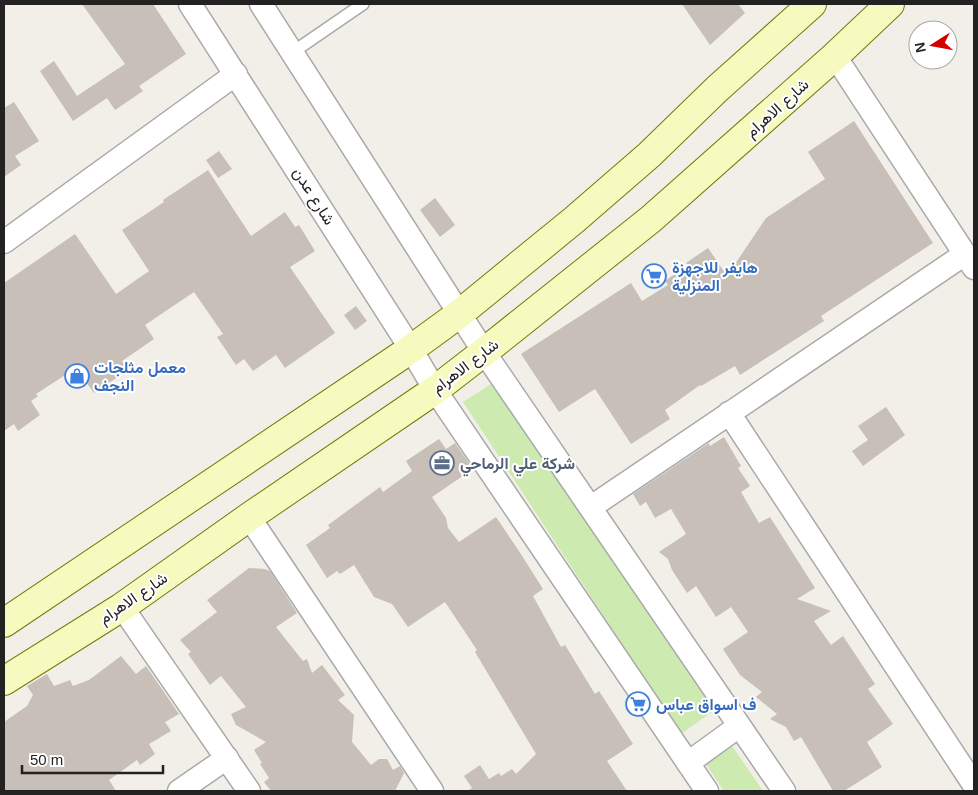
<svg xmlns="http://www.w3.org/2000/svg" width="978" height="795" font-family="Helvetica,Vazirmatn,sans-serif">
  <rect width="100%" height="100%" fill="#f2efe9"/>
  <g fill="#cdebb0">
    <path d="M 491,384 L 715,710 L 681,734 L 463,402 Z"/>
    <path d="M 730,743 L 763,791 L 724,791 L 704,761 Z"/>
  </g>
  <g fill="#c7bfb8">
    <path d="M 82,4 L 153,4 L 186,54 L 139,86 L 143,91 L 115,110 L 107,98 L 73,121 L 40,71 L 54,61 L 77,96 L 125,64 Z"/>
    <path d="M 682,4 L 738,4 L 745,13 L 710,45 Z"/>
    <path d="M 14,102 L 39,141 L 15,156 L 21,165 L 4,177 L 4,108 Z"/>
    <path d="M 854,121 L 933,243 L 821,316 L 824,321 L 740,375 L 735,366 L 701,386 L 700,385 L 665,410 L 670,419 L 631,444 L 595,389 L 559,412 L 521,354 L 631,283 L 642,301 L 668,285 L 665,281 L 688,265 L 686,263 L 708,248 L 727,276 L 766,218 L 825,179 L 808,152 Z"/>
    <path d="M 219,151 L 232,169 L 218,178 L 206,160 Z"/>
    <path d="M 208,170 L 251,236 L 285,212 L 295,227 L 299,225 L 315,251 L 290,267 L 335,333 L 285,368 L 276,355 L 253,371 L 244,359 L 236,365 L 217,337 L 223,334 L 194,292 L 145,325 L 154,339 L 122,361 L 128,370 L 94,393 L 76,368 L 36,394 L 38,396 L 31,401 L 40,415 L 18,431 L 14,424 L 4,431 L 4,283 L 75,234 L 116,294 L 149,271 L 122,230 L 164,202 L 163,200 Z"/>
    <path d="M 435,198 L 455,225 L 440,237 L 420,210 Z"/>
    <path d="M 356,306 L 367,321 L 355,330 L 344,315 Z"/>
    <path d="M 886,407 L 905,435 L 863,466 L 852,451 L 868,440 L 858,426 Z"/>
    <path d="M 724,437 L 741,466 L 738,468 L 750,486 L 741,492 L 759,523 L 770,517 L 815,588 L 797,599 L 831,611 L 814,621 L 831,645 L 843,636 L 875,684 L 868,689 L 893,724 L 867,742 L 882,767 L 844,791 L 833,791 L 801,737 L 794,741 L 786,727 L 770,719 L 777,714 L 756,697 L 762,692 L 740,675 L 723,649 L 748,632 L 731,607 L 716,617 L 696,586 L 687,593 L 672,570 L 668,559 L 659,552 L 686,534 L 671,509 L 655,518 L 646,502 L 640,506 L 633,494 L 709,443 L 710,446 Z"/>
    <path d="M 439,439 L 446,449 L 455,443 L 473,469 L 432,497 L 446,518 L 448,528 L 459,542 L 496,517 L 519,551 L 543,589 L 533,596 L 561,647 L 565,645 L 595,694 L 599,691 L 633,744 L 607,761 L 627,791 L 467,791 L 472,788 L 464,776 L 480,765 L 489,779 L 499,773 L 501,776 L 512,769 L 516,774 L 536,754 L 475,652 L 477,650 L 445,602 L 408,627 L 392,604 L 374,597 L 354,565 L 340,574 L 337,571 L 327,578 L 306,545 L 330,528 L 328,525 L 380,487 L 383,492 L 412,471 L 406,461 Z"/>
    <path d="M 249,568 L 265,569 L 270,571 L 297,613 L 276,627 L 303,661 L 307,659 L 312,673 L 322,665 L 345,695 L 338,700 L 354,715 L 352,742 L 371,765 L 379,759 L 387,759 L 393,770 L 400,766 L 404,773 L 395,791 L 271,791 L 264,782 L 269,778 L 260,764 L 262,763 L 254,750 L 266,742 L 236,725 L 231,714 L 246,707 L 221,676 L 210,685 L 188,654 L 191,652 L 180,640 L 217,612 L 207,600 Z"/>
    <path d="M 121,656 L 136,674 L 146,666 L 179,714 L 165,722 L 171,731 L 149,744 L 155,754 L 140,765 L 137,760 L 109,780 L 116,791 L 4,791 L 4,722 L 27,706 L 33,695 L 27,686 L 47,674 L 54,686 L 70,680 L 73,686 L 89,680 Z"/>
  </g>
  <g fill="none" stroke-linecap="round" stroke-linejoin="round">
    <g stroke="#a9a9a9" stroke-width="14">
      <path id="service" d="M 293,52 L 363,4"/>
    </g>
    <g stroke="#a9a9a9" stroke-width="25">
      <g id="minor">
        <path d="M 190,4 L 411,349 L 435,390 L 707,791"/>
        <path d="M 261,4 L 484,352 L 784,791"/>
        <path d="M 835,56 L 974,268"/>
        <path d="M 4,242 L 236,74"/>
        <path d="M 729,413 L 974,785"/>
        <path d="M 591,507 L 965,254"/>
        <path d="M 249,517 L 432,791"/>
        <path d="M 122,607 L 249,791"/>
        <path d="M 688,763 L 739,726"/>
        <path d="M 179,791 L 227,758"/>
      </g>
    </g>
    <g stroke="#707d05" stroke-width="30">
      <g id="secondary">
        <path d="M 4,623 L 411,349 L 459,314 L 574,220 L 649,155 L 717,89 L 812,4"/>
        <path d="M 4,681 L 122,607 L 249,517 L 435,390 L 484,352 L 651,219 L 835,56 L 890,4"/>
      </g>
    </g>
    <use href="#service" stroke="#fff" stroke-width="11"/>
    <use href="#minor" stroke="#fff" stroke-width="22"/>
    <use href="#secondary" stroke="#f7fabf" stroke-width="28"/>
  </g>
  <defs>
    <g id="supermarket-ring" transform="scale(1.25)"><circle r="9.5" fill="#fff" stroke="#3f7fe0" stroke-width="1.5"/><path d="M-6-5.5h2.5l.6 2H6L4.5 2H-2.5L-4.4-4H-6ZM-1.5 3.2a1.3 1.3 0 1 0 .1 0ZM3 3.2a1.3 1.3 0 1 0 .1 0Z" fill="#3f7fe0"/></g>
    <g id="shop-ring" transform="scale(1.25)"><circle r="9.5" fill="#fff" stroke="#3f7fe0" stroke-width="1.5"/><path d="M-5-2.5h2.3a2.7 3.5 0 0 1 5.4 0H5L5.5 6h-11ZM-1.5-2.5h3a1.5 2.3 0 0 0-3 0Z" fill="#3f7fe0"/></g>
    <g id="office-ring" transform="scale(1.25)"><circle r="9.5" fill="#fff" stroke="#5c6f8a" stroke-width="1.5"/><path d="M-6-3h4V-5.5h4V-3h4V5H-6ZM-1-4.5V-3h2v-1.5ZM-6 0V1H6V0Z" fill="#5c6f8a"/></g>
  </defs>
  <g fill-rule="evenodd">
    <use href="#supermarket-ring" x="654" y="276"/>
    <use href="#shop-ring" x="77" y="376"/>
    <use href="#office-ring" x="442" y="463"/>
    <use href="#supermarket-ring" x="638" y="704"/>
  </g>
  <g text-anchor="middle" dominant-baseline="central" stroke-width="4" stroke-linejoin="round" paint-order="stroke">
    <g font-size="16" fill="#222" stroke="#fff">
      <text transform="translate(777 108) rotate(-42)">شارع الاهرام</text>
      <text transform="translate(314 196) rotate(58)">شارع عدن</text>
      <text transform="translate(465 366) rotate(-37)">شارع الاهرام</text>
      <text transform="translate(133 598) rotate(-34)">شارع الاهرام</text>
    </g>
    <g font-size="16" font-weight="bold" fill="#366cbe" stroke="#fff" text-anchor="start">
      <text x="672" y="267">هايفر للاجهزة<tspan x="672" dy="18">المنزلية</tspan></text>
      <text x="94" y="367">معمل مثلجات<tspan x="94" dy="18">النجف</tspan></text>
      <text x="656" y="704">ف اسواق عباس</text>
    </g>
    <g font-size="16" font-weight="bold" fill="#4e5e75" stroke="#fff" text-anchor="start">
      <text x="460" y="463">شركة علي الرماحي</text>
    </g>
  </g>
  <rect width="978" height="795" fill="none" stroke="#222222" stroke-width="10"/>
  <g transform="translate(933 45) rotate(259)"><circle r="24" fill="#ffffff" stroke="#a7a7a7"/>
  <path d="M0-4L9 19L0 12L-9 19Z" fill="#d40000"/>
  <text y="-8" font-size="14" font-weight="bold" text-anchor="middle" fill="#222222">N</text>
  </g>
  <path d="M22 765v8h141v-8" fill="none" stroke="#222222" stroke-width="2.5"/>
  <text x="30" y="765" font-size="15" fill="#222222" stroke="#ffffff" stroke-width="4" paint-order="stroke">50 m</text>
</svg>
